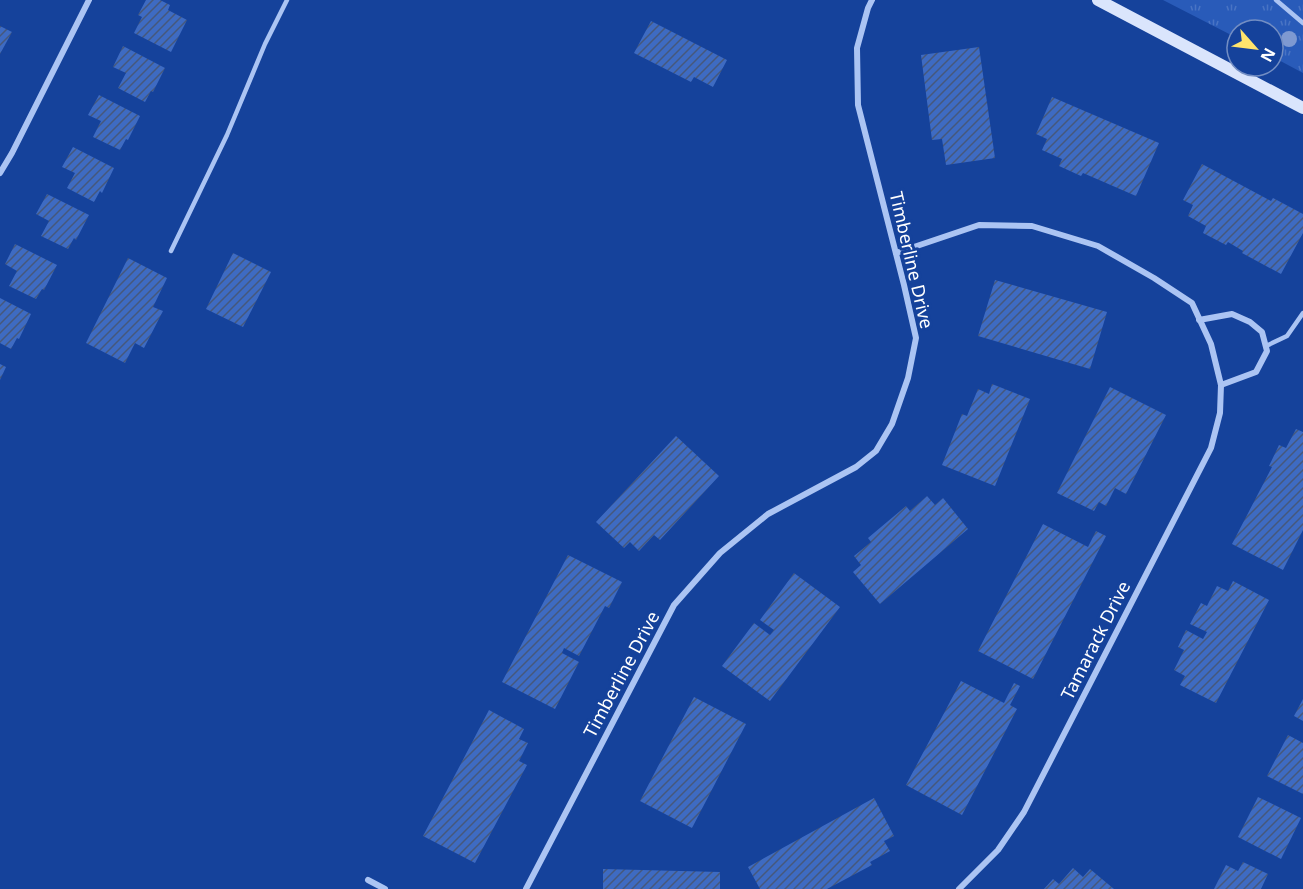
<svg xmlns="http://www.w3.org/2000/svg" width="1303" height="889" font-family="'Noto Sans',sans-serif">
  <defs>
    <pattern id="grass-tufts" width="24" height="20" patternUnits="userSpaceOnUse" patternTransform="scale(1.5)"><rect width="24" height="20" fill="#295bb9"/><path d="M3 7l-1-3M5 7V3M7 7l1-3M15 17l-1-3M17 17v-4M19 17l1-3" fill="none" stroke="#4974c4"/></pattern>
    <pattern id="building-hatch" width="6" height="6" patternUnits="userSpaceOnUse" patternTransform="scale(1.5)"><rect width="6" height="6" fill="#3e6bc2"/><path d="M-1 1l2-2M0 6l6-6M5 7l2-2" fill="none" stroke="#46587b"/></pattern>
  </defs>
  <rect width="100%" height="100%" fill="#15429b"/>
  <path fill="url(#grass-tufts)" d="M 1163,0 L 1303,0 L 1303,73 L 1273,57 L 1273,30 L 1237,30 L 1237,38 Z"/>
  <g fill="url(#building-hatch)">
    <path d="M 146,0 L 160,0 L 170,5 L 168,10 L 187,20 L 171,52 L 134,33 L 142,17 L 138,15 Z"/>
    <path d="M 651,21 L 727,60 L 713,87 L 694,77 L 691,82 L 634,53 Z"/>
    <path d="M 0,26 L 12,32 L 0,54 Z"/>
    <path d="M 123,46 L 165,68 L 153,92 L 151,91 L 145,102 L 118,88 L 126,73 L 113,67 Z"/>
    <path d="M 979,47 L 995,158 L 946,165 L 942,139 L 932,140 L 921,55 Z"/>
    <path d="M 99,95 L 140,116 L 128,140 L 126,139 L 120,150 L 93,137 L 101,121 L 88,115 Z"/>
    <path d="M 1052,97 L 1159,143 L 1136,196 L 1083,173 L 1081,176 L 1059,166 L 1062,159 L 1042,150 L 1047,139 L 1036,134 Z"/>
    <path d="M 73,147 L 114,168 L 102,193 L 100,191 L 94,202 L 67,188 L 75,173 L 62,167 Z"/>
    <path d="M 1202,164 L 1271,201 L 1273,198 L 1303,214 L 1303,233 L 1281,274 L 1242,253 L 1243,251 L 1228,242 L 1226,245 L 1203,233 L 1206,226 L 1188,216 L 1193,205 L 1183,200 Z"/>
    <path d="M 47,194 L 89,215 L 76,240 L 74,238 L 68,249 L 41,236 L 49,221 L 36,214 Z"/>
    <path d="M 15,244 L 57,265 L 44,290 L 42,289 L 36,299 L 9,286 L 17,271 L 5,264 Z"/>
    <path d="M 233,253 L 271,272 L 243,327 L 206,309 Z"/>
    <path d="M 128,258 L 167,278 L 153,307 L 163,311 L 144,348 L 135,343 L 125,363 L 86,343 Z"/>
    <path d="M 995,280 L 1107,312 L 1090,369 L 978,336 Z"/>
    <path d="M 0,298 L 31,314 L 19,339 L 17,338 L 11,349 L 0,343 Z"/>
    <path d="M 0,364 L 6,367 L 0,380 Z"/>
    <path d="M 992,384 L 1030,399 L 995,486 L 942,465 L 962,414 L 967,416 L 978,389 L 989,394 Z"/>
    <path d="M 1110,387 L 1166,415 L 1126,494 L 1115,488 L 1106,506 L 1099,502 L 1094,511 L 1057,493 Z"/>
    <path d="M 1296,429 L 1303,432 L 1303,530 L 1283,570 L 1232,544 L 1272,467 L 1269,466 L 1279,445 L 1286,448 Z"/>
    <path d="M 676,436 L 719,476 L 660,540 L 654,535 L 639,551 L 630,542 L 624,548 L 596,522 Z"/>
    <path d="M 927,496 L 935,505 L 943,498 L 968,529 L 880,604 L 853,572 L 861,565 L 854,556 L 871,542 L 868,538 L 906,506 L 910,511 Z"/>
    <path d="M 1043,524 L 1088,547 L 1096,531 L 1106,536 L 1033,679 L 978,651 Z"/>
    <path d="M 568,555 L 622,582 L 609,608 L 605,606 L 579,656 L 564,648 L 562,653 L 579,662 L 555,709 L 502,682 Z"/>
    <path d="M 794,573 L 840,607 L 770,701 L 722,666 L 754,623 L 770,635 L 774,630 L 760,620 Z"/>
    <path d="M 1233,581 L 1269,600 L 1216,703 L 1180,685 L 1185,676 L 1174,670 L 1184,650 L 1178,647 L 1186,630 L 1203,639 L 1207,632 L 1190,624 L 1201,603 L 1207,606 L 1217,586 L 1228,591 Z"/>
    <path d="M 961,681 L 1004,703 L 1014,683 L 1020,686 L 1010,705 L 1017,709 L 962,815 L 906,785 Z"/>
    <path d="M 694,697 L 746,724 L 692,828 L 640,801 Z"/>
    <path d="M 1303,699 L 1303,721 L 1294,716 Z"/>
    <path d="M 489,710 L 524,729 L 519,739 L 528,743 L 519,761 L 527,765 L 475,863 L 423,836 Z"/>
    <path d="M 1288,735 L 1303,743 L 1303,794 L 1267,776 Z"/>
    <path d="M 1258,797 L 1301,818 L 1281,859 L 1238,837 Z"/>
    <path d="M 874,798 L 894,836 L 884,841 L 890,851 L 870,862 L 872,865 L 827,889 L 760,889 L 748,867 Z"/>
    <path d="M 1243,862 L 1268,874 L 1261,889 L 1214,889 L 1226,865 L 1238,871 Z"/>
    <path d="M 1073,868 L 1083,877 L 1090,869 L 1114,889 L 1044,889 L 1053,879 L 1059,884 Z"/>
    <path d="M 603,869 L 720,872 L 720,889 L 603,889 Z"/>
  </g>
  <g fill="none" stroke-linecap="round" stroke-linejoin="round">
    <g stroke="#abc4f3" stroke-width="4.5">
      <path d="M 1276,0 L 1303,23"/>
      <path d="M 171,251 L 227,135 L 265,44 L 287,0"/>
      <path d="M 1266,346 L 1287,336 L 1303,313"/>
    </g>
    <g stroke="#abc4f3" stroke-width="6">
      <path d="M 0,173 L 12,153 L 89,0"/>
      <path d="M 896,253 L 979,225 L 1032,226 L 1098,246 L 1154,278 L 1192,303 L 1211,344 L 1221,385 L 1220,413 L 1211,448 L 1024,812 L 998,850 L 959,889"/>
      <path d="M 1199,320 L 1232,314 L 1250,322 L 1262,332 L 1267,351 L 1256,372 L 1221,385"/>
      <path d="M 368,880 L 385,889"/>
      <path d="M 526,889 L 674,605 L 720,553 L 768,514 L 856,467 L 876,451 L 892,424 L 908,378 L 916,338 L 904,285 L 858,105 L 857,48 L 868,8 L 872,0"/>
    </g>
    <path stroke="#dae5fc" stroke-width="12" d="M 1098,0 L 1303,108"/>
  </g>
  <circle fill="#7e99d1" cx="1289" cy="39" r="8"/>
  <g text-anchor="middle" dominant-baseline="central" stroke-width="6" stroke-linejoin="round" paint-order="stroke">
    <g font-size="18" fill="#fff" stroke="#15429b">
      <text transform="translate(912 260) rotate(77)">Timberline Drive</text>
      <text transform="translate(1095 640) rotate(-63)">Tamarack Drive</text>
      <text transform="translate(621 674) rotate(-62)">Timberline Drive</text>
    </g>
  </g>
  <g transform="translate(1255 48) rotate(118)"><circle r="28" fill="#15429b" stroke="#738ec3" stroke-width="1.5"/>
  <path d="M0-4.5L10 22L0 15L-10 22Z" fill="#ffe46c"/>
  <text y="-9" font-size="16" font-weight="bold" text-anchor="middle" fill="#ffffff">N</text>
  </g>
</svg>
